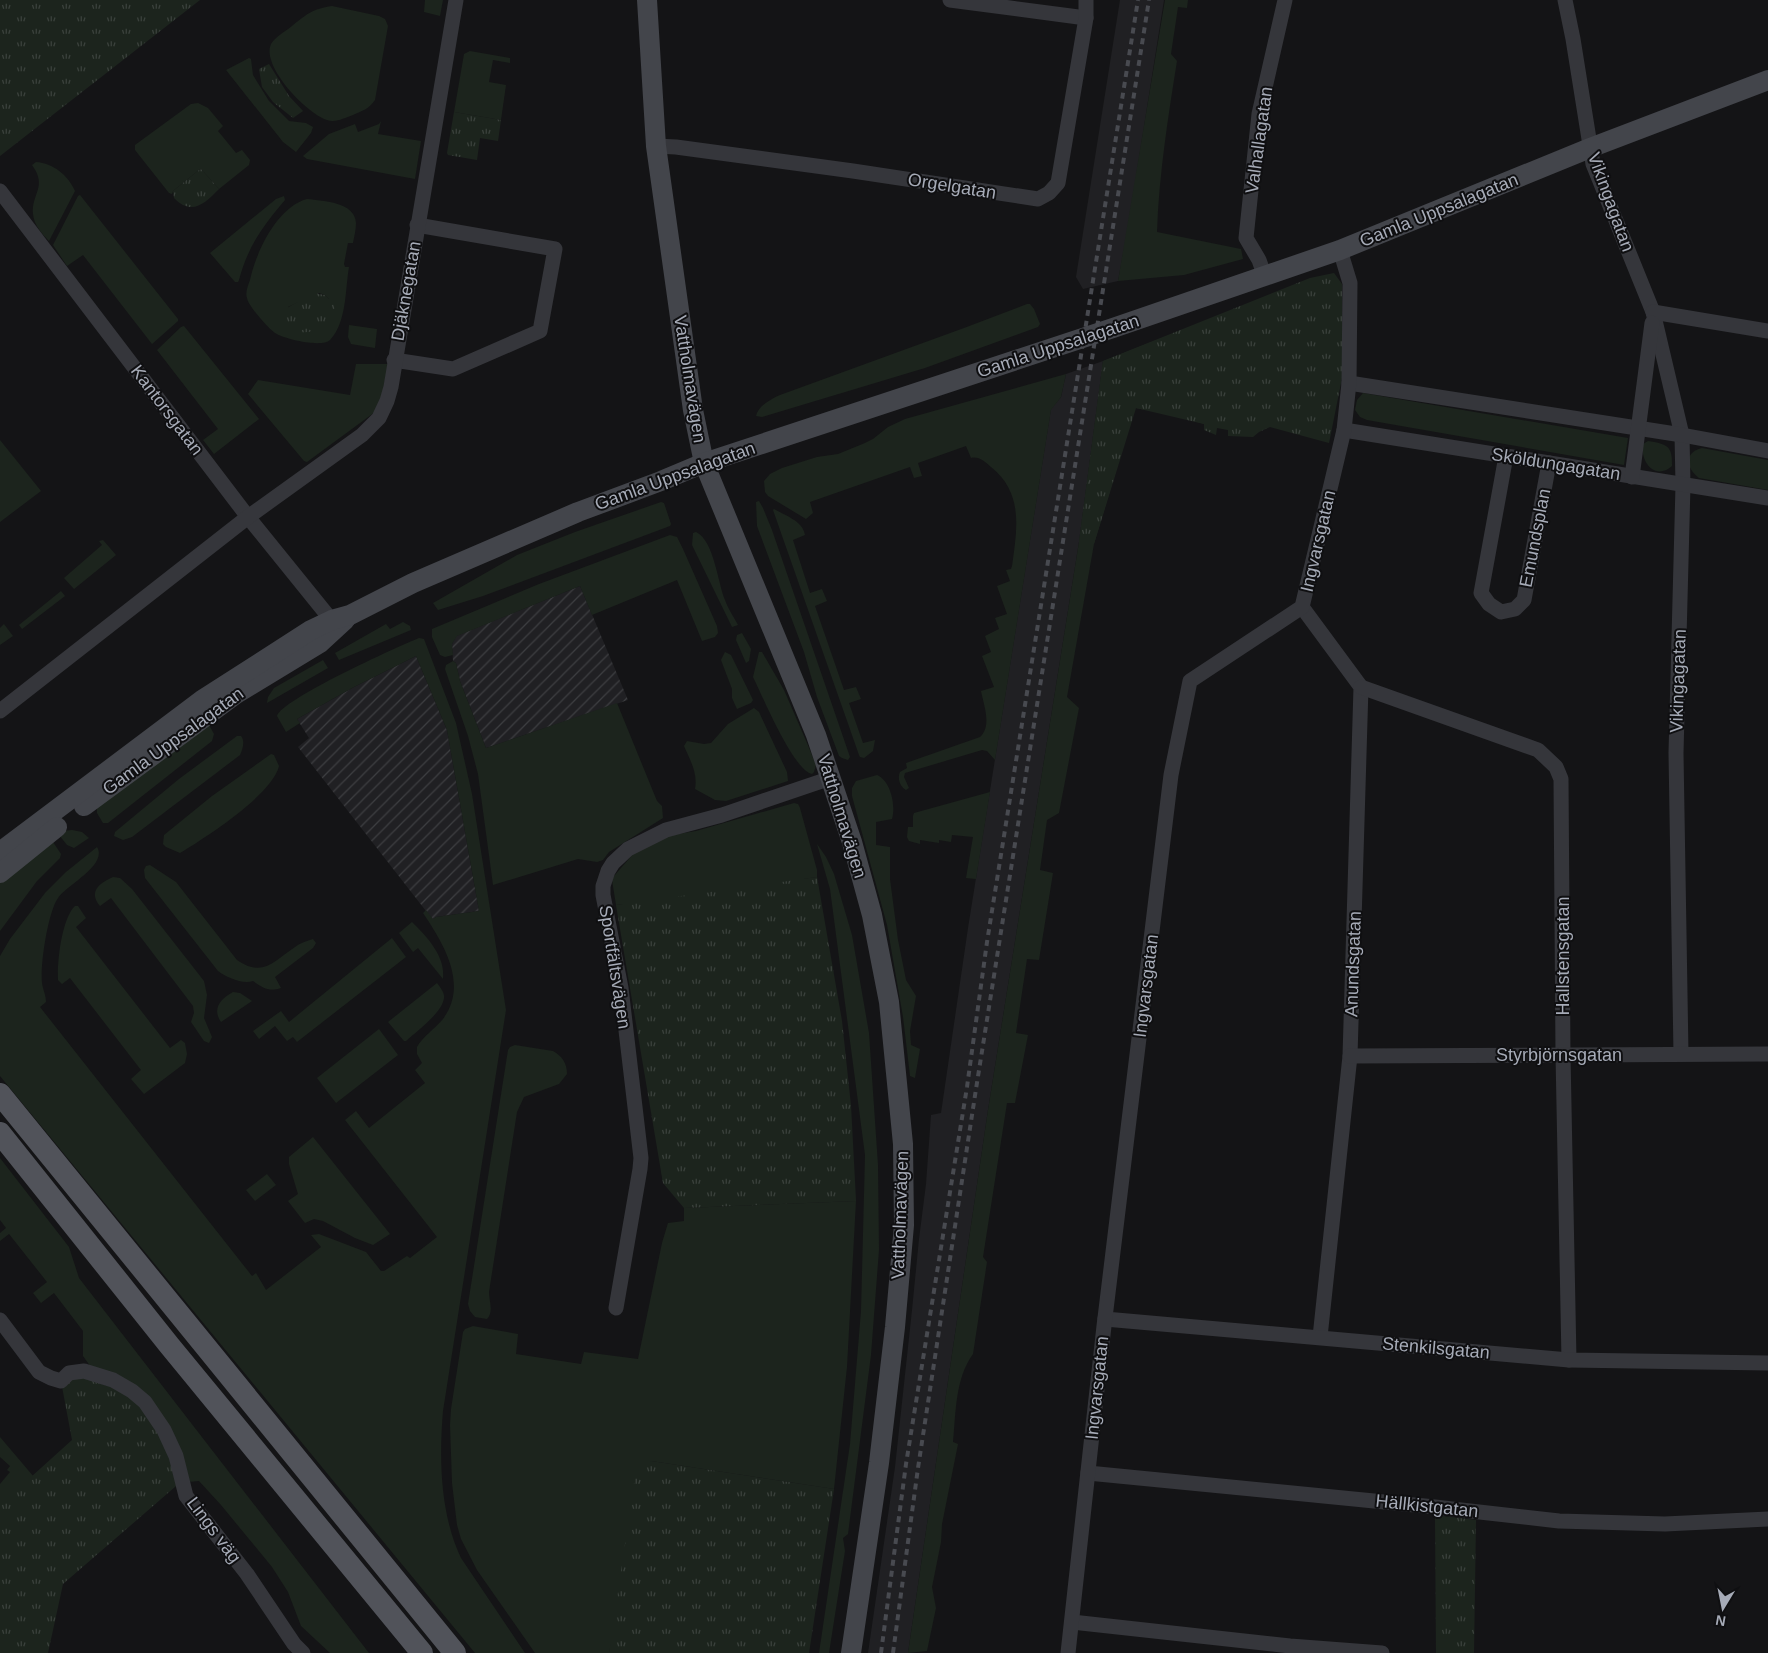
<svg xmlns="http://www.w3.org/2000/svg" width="1768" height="1653" font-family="Helvetica,sans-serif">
  <defs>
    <pattern id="industrial-furrows" width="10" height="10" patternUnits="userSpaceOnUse" patternTransform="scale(1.25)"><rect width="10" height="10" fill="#202023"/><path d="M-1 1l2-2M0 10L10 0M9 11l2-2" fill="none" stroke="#3d3e41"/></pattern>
    <pattern id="park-tufts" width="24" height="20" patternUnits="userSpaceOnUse" patternTransform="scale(1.25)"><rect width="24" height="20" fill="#1c241d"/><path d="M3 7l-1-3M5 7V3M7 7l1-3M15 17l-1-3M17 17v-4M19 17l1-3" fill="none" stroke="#3a413c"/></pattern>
  </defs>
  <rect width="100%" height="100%" fill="#141416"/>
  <g fill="#202023">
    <path d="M 1120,0 L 1164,0 L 1127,234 L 1118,281 L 1083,289 L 1076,277 Z"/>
    <path d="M 1103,361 L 1079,542 L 988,1110 L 908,1653 L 868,1653 L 895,1467 L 912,1310 L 919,1239 L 926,1184 L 931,1115 L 941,1113 L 968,928 L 1051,409 L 1061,397 L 1066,374 Z"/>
  </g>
  <g fill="url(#industrial-furrows)">
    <path d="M 580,586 L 628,700 L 486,748 L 460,681 L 456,663 L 453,661 L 452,644 L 456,636 Z"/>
    <path d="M 416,656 L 447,730 L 479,911 L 436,917 L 433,920 L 298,747 L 309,738 L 297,719 L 354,687 Z"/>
  </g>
  <g fill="#1c241d" fill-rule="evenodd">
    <path d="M 425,0 L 443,0 L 440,16 L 424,12 Z"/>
    <path d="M 1165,0 L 1188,0 L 1187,8 L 1178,7 L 1171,54 L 1177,61 C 1168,118 1159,174 1157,232 L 1241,249 L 1243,259 L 1184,275 L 1118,281 Z"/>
    <path d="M 332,6 L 379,16 L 385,19 L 388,26 L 375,100 C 369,109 362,111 353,115 C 344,118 336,123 327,120 C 306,113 261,66 271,44 C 275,37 286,31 292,26 C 307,14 312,9 332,6 Z"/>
    <path d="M 470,51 L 510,58 L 510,63 L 493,60 L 489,82 L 506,85 L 501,120 L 454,112 L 464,54 Z"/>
    <path d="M 249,58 L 251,59 L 253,75 L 269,101 L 289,121 L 306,123 L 313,127 L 311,133 L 296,152 L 283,142 L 226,70 Z"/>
    <path d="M 198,103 L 208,108 L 223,126 L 218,131 L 236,153 L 242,150 L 250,160 L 249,165 L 219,189 L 201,169 L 199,170 L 173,191 L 172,194 L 169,193 L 135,150 L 135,145 L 191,104 Z"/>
    <path d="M 381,121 L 378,134 L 421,141 L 415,179 L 307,159 L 303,156 L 329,134 L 355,124 L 358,132 L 379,124 Z"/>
    <path d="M 36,162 C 53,163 68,175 75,191 L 49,241 C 42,234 34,225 33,214 C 31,194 48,187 32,165 Z"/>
    <path d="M 80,195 L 178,319 L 178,321 L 152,344 L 83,255 L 67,266 L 53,245 L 78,196 Z"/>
    <path d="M 284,196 L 285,200 C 263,226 248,246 239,280 L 238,282 L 235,282 L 210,253 L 276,199 Z"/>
    <path d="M 307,199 C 324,201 355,202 356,223 C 356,230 354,237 353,243 L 348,243 L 344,264 L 345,267 L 349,267 C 345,290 347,322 330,340 C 322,348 284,339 275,333 C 269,329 248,306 247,298 C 245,293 248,285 250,280 C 256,252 277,207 307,199 ZM 319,293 L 325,295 L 329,299 L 319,328 L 302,332 L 288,307 Z"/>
    <path d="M 1027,304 L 1030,304 L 1034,309 L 1040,324 L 1038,327 L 925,368 L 762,417 L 756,416 C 758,406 771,399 780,395 L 964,328 Z"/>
    <path d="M 1210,319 L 1244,363 L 1204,430 L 1204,424 L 1169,414 L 1135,408 L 1094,544 L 1067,697 L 1079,708 L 1059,813 L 1047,820 L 1040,870 L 1053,873 L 1039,960 L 1027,959 L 1016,1033 L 1028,1035 L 1015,1103 L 1007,1103 L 983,1257 L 987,1262 L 973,1354 C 955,1379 956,1412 953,1442 L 958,1444 L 942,1524 L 941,1542 L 932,1587 L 936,1608 L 927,1651 L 908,1653 L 988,1110 L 1079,542 L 1103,361 Z"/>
    <path d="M 349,325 L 377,329 L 375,348 L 351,344 L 348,337 Z"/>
    <path d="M 184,326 L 259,419 L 214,454 L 203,440 L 218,429 L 157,350 L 181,327 Z"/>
    <path d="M 356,364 L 388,364 L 381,403 L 375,412 L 307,462 L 304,461 L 248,394 L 258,380 L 350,395 Z"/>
    <path d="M 1066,374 L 1061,397 L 1051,410 L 995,760 L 987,751 L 982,750 L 905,773 L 904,777 L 909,788 L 906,790 C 900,787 897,778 900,772 L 907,768 L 906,763 L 980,737 C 992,726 984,706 981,691 L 994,687 L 982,656 L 991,652 L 985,636 L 999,629 L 995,618 L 1007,614 L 997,586 L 1010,581 L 1006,570 L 1011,569 L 1012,566 C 1017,530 1024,493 991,467 C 985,462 979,456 971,458 L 966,446 L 918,463 L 922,476 L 914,478 L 910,467 L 810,502 L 813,513 L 806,519 L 768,496 L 765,492 L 764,481 L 770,474 L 782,468 L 817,457 L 838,454 L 865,443 L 873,439 L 888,427 L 905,419 Z"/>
    <path d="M 1363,393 L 1628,438 L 1624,465 L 1367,420 L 1360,417 L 1355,410 L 1357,400 Z"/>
    <path d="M 0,440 L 41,491 L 0,522 Z"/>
    <path d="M 1648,441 C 1666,444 1673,445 1672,466 C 1655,481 1640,462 1643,444 Z"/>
    <path d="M 1702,448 L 1768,460 L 1768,490 L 1699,478 C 1686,468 1683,453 1702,448 Z"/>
    <path d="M 759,501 L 763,508 L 772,530 L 850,757 L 848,760 L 842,758 L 839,756 L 817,697 L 804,652 L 757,526 L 756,502 Z"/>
    <path d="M 661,502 L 664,503 L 671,524 L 670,526 L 483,596 L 438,610 L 433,603 L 517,555 L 575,532 Z"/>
    <path d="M 774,509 C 786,516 803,521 805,535 L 793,540 L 810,593 L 822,589 L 827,601 L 815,606 L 844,690 L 856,687 L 861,699 L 849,703 L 863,743 L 875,740 L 873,751 L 864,758 L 860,757 L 859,755 L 773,510 Z"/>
    <path d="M 696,532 C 714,540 718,584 725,600 C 728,609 734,617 738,625 L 732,627 L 692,545 L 693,533 Z"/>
    <path d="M 670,535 L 677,537 L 683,549 L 717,626 L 718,633 L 715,637 L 702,641 L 677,580 L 592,615 L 580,586 L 457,636 L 452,644 L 453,655 L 445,657 L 440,655 L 432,637 L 432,629 L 539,584 Z"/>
    <path d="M 103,540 L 116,555 L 74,589 L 64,578 L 102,545 L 99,541 Z"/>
    <path d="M 61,591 L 65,596 L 22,629 L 19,625 Z"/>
    <path d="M 403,622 L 410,626 L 411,630 L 339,660 L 335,653 L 386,624 L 390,629 Z"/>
    <path d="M 4,624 L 13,636 L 0,645 L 0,628 Z"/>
    <path d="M 742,633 L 751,649 L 749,661 L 746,663 L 736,640 L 737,635 Z"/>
    <path d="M 419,638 L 424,639 L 456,723 L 472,794 L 506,1010 L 443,1411 C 439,1459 440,1514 461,1558 L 525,1653 L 475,1653 L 0,1076 L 0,956 L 10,939 L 45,893 L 66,872 L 97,847 C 108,865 67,885 58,898 C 48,912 40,965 42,983 C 43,990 46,995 46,1002 L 40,1007 L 252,1276 L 256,1273 L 266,1290 L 321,1247 L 311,1235 L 319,1234 L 366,1252 L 381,1271 L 384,1271 L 407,1256 L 410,1258 L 437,1237 L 345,1120 L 356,1111 L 369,1128 L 425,1083 L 415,1070 L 422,1063 L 417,1054 L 417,1047 C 423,1036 435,1029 443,1019 C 469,984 443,943 423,913 L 426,910 L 433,919 L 436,917 L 479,911 L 447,730 L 416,656 L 354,687 L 297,719 L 300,723 L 286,732 L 277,716 C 282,699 397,647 419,638 Z"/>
    <path d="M 725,652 L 731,655 L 753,700 L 751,703 L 737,709 L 732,698 L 732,689 L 721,660 Z"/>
    <path d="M 759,652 L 762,652 L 784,690 L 807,743 L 816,765 L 814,772 L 812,774 C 793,770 762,695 753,677 Z"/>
    <path d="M 323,660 L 328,668 L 267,703 L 268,697 L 274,688 Z"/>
    <path d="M 453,661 L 456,663 L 460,681 L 486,748 L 617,703 L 657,801 L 662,806 L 663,818 L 609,852 L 603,860 L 597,862 L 578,859 L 493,885 L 478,774 L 468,736 L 445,669 L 446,665 Z"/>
    <path d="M 754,708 L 759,712 L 787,772 L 788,781 L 726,801 L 715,800 L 695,789 C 698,773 690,760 684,746 L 687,741 L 704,744 L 711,743 L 728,724 Z"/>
    <path d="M 209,725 L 214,734 L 212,741 L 108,823 L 103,823 L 97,813 L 97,806 Z"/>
    <path d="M 237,736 L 241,736 C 245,741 243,749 240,755 L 132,837 L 123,840 L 114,836 L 115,832 L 179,779 Z"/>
    <path d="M 271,754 L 274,755 L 279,766 C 272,795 206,837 180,853 L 166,847 L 163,844 L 164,835 L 212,796 Z"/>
    <path d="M 877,775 C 891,781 896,806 892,819 L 876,822 L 876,845 L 890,847 L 890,879 L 898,940 L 906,980 L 916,996 L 910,1031 L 911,1045 L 920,1049 L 915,1078 L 910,1076 L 903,1017 L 887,925 L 852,796 L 852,788 L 856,781 Z"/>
    <path d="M 990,792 L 976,879 L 966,878 L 973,837 L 952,835 L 951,842 L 939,840 L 939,843 L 920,840 L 920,844 L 909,841 L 907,837 L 908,827 L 913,827 L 913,816 L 914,813 Z"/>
    <path d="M 794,803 L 798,804 L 800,808 L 817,870 L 817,877 L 804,879 L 842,1159 L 663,1183 L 624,904 L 616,905 L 612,880 L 614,876 L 634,853 L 666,836 L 696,831 Z"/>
    <path d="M 72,830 L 82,832 L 89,838 L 74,848 L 67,845 L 59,835 L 63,831 Z"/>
    <path d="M 53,842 L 61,854 L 60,858 L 37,881 L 0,931 L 0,881 Z"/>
    <path d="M 817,844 L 826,857 L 834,874 L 852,935 L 869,1033 L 878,1165 L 879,1250 L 871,1355 L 848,1534 L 843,1538 L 845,1551 L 829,1653 L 819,1653 L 850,1444 L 861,1311 L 865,1155 L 830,889 Z"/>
    <path d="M 150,865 L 176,882 L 237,960 C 263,978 274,961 295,947 C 300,943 307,941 313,939 L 316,943 L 313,948 L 275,977 L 281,988 C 269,992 263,988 253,981 C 243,985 226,977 218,971 L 145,878 L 144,870 L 146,866 Z"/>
    <path d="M 113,877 L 120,878 L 132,889 L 204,981 L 207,995 L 204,1018 L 212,1037 L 209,1043 L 204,1041 L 191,1022 L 194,1013 L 193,1006 L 111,898 L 100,906 C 88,892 99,883 113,877 Z"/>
    <path d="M 75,906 L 78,906 L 86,918 L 76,927 L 170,1048 L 181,1040 L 185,1043 L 187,1054 L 185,1063 L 144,1094 L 131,1079 L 141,1070 L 70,978 L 62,984 L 58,980 C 57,961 62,918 75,906 Z"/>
    <path d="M 412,922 C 426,936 446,956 443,979 L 418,948 L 413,952 L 399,933 Z"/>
    <path d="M 392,938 L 406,957 L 297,1042 L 293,1037 L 287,1041 L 275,1026 L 259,1039 L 253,1031 L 281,1011 L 289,1022 Z"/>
    <path d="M 437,983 C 440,987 445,993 444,998 C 442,1013 417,1031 406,1041 L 404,1041 L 388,1022 Z"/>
    <path d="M 233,992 L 240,993 L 252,1001 L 221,1022 C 212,1009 220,999 233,992 Z"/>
    <path d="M 379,1029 L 398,1055 L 336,1103 L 317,1078 Z"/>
    <path d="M 515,1045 L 553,1051 C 562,1056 567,1063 567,1074 L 559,1084 L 524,1097 L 517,1112 L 489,1292 C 489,1301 494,1312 487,1319 L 475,1317 L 470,1311 L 468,1304 L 508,1050 L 510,1047 Z"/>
    <path d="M 313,1137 L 390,1234 L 373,1245 L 355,1238 L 323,1221 L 314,1219 L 305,1223 L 288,1201 L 298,1194 L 289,1164 L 289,1157 Z"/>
    <path d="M 0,1158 L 69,1247 L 79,1278 L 369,1653 L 330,1653 L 301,1626 L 288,1592 L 272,1567 L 221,1505 L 199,1481 L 188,1482 L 93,1370 L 83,1356 L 83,1331 L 54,1293 L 41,1303 L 33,1293 L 47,1282 L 9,1234 L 0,1241 L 0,1233 L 6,1228 L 0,1220 Z"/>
    <path d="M 267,1174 L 276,1185 L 255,1201 L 246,1190 Z"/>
    <path d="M 856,1201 L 847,1367 L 834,1489 L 651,1461 L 609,1653 L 535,1653 L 477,1570 L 461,1539 L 457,1525 L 452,1483 L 450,1425 L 451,1409 L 463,1332 L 465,1329 L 473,1326 L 518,1334 L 516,1354 L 581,1364 L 584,1352 L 638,1359 L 662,1243 L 668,1223 L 684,1221 L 684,1208 Z"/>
    <path d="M 0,1437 L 56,1503 L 0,1514 L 0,1484 L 10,1472 L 7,1470 L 10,1466 L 0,1457 Z"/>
  </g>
  <g fill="url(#park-tufts)">
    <path d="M 0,0 L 200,0 L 0,156 Z"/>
    <path d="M 269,64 L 289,96 L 303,111 L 293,118 L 273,102 L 262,87 L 259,69 Z"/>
    <path d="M 454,112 L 501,120 L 498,141 L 480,138 L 477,160 L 448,155 L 447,153 Z"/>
    <path d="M 201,169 L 219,189 C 204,204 192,216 174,198 L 173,191 L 199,170 Z"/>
    <path d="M 1334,273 L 1342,284 L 1342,378 L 1329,443 L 1270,427 L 1259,432 L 1253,437 L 1228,436 L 1228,430 L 1217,428 L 1216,435 L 1204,430 L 1204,424 L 1136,408 L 1094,544 L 1079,542 L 1103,361 L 1310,278 Z"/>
    <path d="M 314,293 L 325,295 L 334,304 C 336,310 334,314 331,319 C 313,347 253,325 294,304 C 301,301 305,295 314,293 Z"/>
    <path d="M 817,877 L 842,1021 L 851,1106 L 856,1201 L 684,1208 L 663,1183 L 616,905 Z"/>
    <path d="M 69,1373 L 140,1397 L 183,1480 L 63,1584 L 48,1653 L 0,1653 L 0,1505 L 72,1440 L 61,1381 Z"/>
    <path d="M 651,1461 L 834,1489 L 809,1653 L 609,1653 L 635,1476 Z"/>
    <path d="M 1435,1515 L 1476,1520 L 1474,1653 L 1436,1653 Z"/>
  </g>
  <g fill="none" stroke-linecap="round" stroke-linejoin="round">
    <g stroke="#35363b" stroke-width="15">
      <path d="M 950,0 L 1086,18"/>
      <path d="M 1565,0 L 1573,39 L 1593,164 L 1653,312 L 1682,435 L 1683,485 L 1676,753 L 1681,1054"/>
      <path d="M 656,146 L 676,147 L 853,171 L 1038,199 L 1049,193 L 1058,183 L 1086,18 L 1086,0"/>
      <path d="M 0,191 L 248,517 L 337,627"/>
      <path d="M 1265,277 L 1259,260 L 1246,238 L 1259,114 L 1285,0"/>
      <path d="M 1653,312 L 1768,331"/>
      <path d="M 394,360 L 453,369 L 540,331 L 555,249 L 417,225"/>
      <path d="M 1349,383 L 1682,435 L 1768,451"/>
      <path d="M 1344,430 L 1768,498"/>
      <path d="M 1506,456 L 1481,593 L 1489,604 L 1501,612 L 1515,609 L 1524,600 L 1549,463"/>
      <path d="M 1632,477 L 1652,323"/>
      <path d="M 1302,607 L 1361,687 L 1350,1056 L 1320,1337"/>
      <path d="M 1361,687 L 1538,750 L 1556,767 L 1561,779 L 1563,1055 L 1569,1360"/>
      <path d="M 0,711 L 248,517 L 362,435 L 379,418 L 387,401 L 391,387 L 456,0"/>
      <path d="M 1350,1056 L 1768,1054"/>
      <path d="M 616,1308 L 640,1169 L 641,1158 L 621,988 L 603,895 L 603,886 L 608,871 L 613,863 L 628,849 L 666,830 L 722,815 L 831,778"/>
      <path d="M 1105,1319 L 1569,1360 L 1768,1363"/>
      <path d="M 0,1320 L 39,1372 L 51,1378 L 61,1381 L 69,1373 L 84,1371 L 113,1380 L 132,1391 L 145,1402 L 164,1430 L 176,1456 L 186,1496 L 247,1574 L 294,1644 L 303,1653"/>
      <path d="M 1088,1473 L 1435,1507 L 1559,1521 L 1665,1524 L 1768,1519"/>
      <path d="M 1072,1622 L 1290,1646 L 1382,1653"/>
      <path d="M 1068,1653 L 1104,1326 L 1171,775 L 1190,681 L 1302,607 L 1344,430 L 1349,383 L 1350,283 L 1340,250"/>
    </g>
    <g stroke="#43454b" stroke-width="20">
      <path d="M 647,0 L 656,146 L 693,410 L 704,463 L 816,735 L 852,842 L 872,915 L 889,1002 L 903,1144 L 904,1225 L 895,1327 L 879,1463 L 851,1653"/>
      <path d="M 84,806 L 236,694 L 320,643 L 345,620"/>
      <path d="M 0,852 L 202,700 L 311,630 L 332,620 L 350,615 L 413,583 L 578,512 L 661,481 L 704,463 L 1113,328 L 1340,250 L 1590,148 L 1768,80"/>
      <path d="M 0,873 L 57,827"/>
    </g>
    <g stroke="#51535a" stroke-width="22">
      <path d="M 0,1094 L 455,1653"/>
      <path d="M 0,1133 L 169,1345 L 422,1653"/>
    </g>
    <g stroke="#484a50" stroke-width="4" stroke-dasharray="6 5" stroke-linecap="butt">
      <path d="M 881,1653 L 906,1464 L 967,1087 L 987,942 L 1138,0"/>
      <path d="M 893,1653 L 918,1468 L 976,1089 L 1149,0"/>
    </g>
  </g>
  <g text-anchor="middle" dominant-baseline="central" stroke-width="4" stroke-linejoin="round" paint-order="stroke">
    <g font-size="18" fill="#a6abb7" stroke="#0f0f11">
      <text transform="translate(1259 140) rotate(-82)">Valhallagatan</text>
      <text transform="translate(952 186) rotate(9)">Orgelgatan</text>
      <text transform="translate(1611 202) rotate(70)">Vikingagatan</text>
      <text transform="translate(1439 210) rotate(-22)">Gamla Uppsalagatan</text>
      <text transform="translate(406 291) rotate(-80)">Djäknegatan</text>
      <text transform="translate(1058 346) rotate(-18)">Gamla Uppsalagatan</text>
      <text transform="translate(690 379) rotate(81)">Vattholmavägen</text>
      <text transform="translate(167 410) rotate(53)">Kantorsgatan</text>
      <text transform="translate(1556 464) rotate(9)">Sköldungagatan</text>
      <text transform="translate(675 476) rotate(-20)">Gamla Uppsalagatan</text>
      <text transform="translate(1535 538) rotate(-79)">Emundsplan</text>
      <text transform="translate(1318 541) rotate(-77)">Ingvarsgatan</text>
      <text transform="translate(1678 681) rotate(-88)">Vikingagatan</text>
      <text transform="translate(173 741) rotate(-36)">Gamla Uppsalagatan</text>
      <text transform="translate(842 816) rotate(73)">Vattholmavägen</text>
      <text transform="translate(1563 956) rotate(-90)">Hallstensgatan</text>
      <text transform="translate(1353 964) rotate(-88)">Anundsgatan</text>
      <text transform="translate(615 967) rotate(81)">Sportfältsvägen</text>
      <text transform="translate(1146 986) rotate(-83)">Ingvarsgatan</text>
      <text x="1559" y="1055">Styrbjörnsgatan</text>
      <text transform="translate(900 1215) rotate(-88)">Vattholmavägen</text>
      <text transform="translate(1436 1348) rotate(5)">Stenkilsgatan</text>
      <text transform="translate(1097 1388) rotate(-84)">Ingvarsgatan</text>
      <text transform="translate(1427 1506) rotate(6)">Hällkistgatan</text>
      <text transform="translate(214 1530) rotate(53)">Lings väg</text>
    </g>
  </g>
  <g transform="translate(1723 1608) rotate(190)" stroke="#0f0f11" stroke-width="4" paint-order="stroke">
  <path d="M0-4L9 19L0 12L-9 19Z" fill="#a6abb7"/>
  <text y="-8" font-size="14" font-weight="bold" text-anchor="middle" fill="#a6abb7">N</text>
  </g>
</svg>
